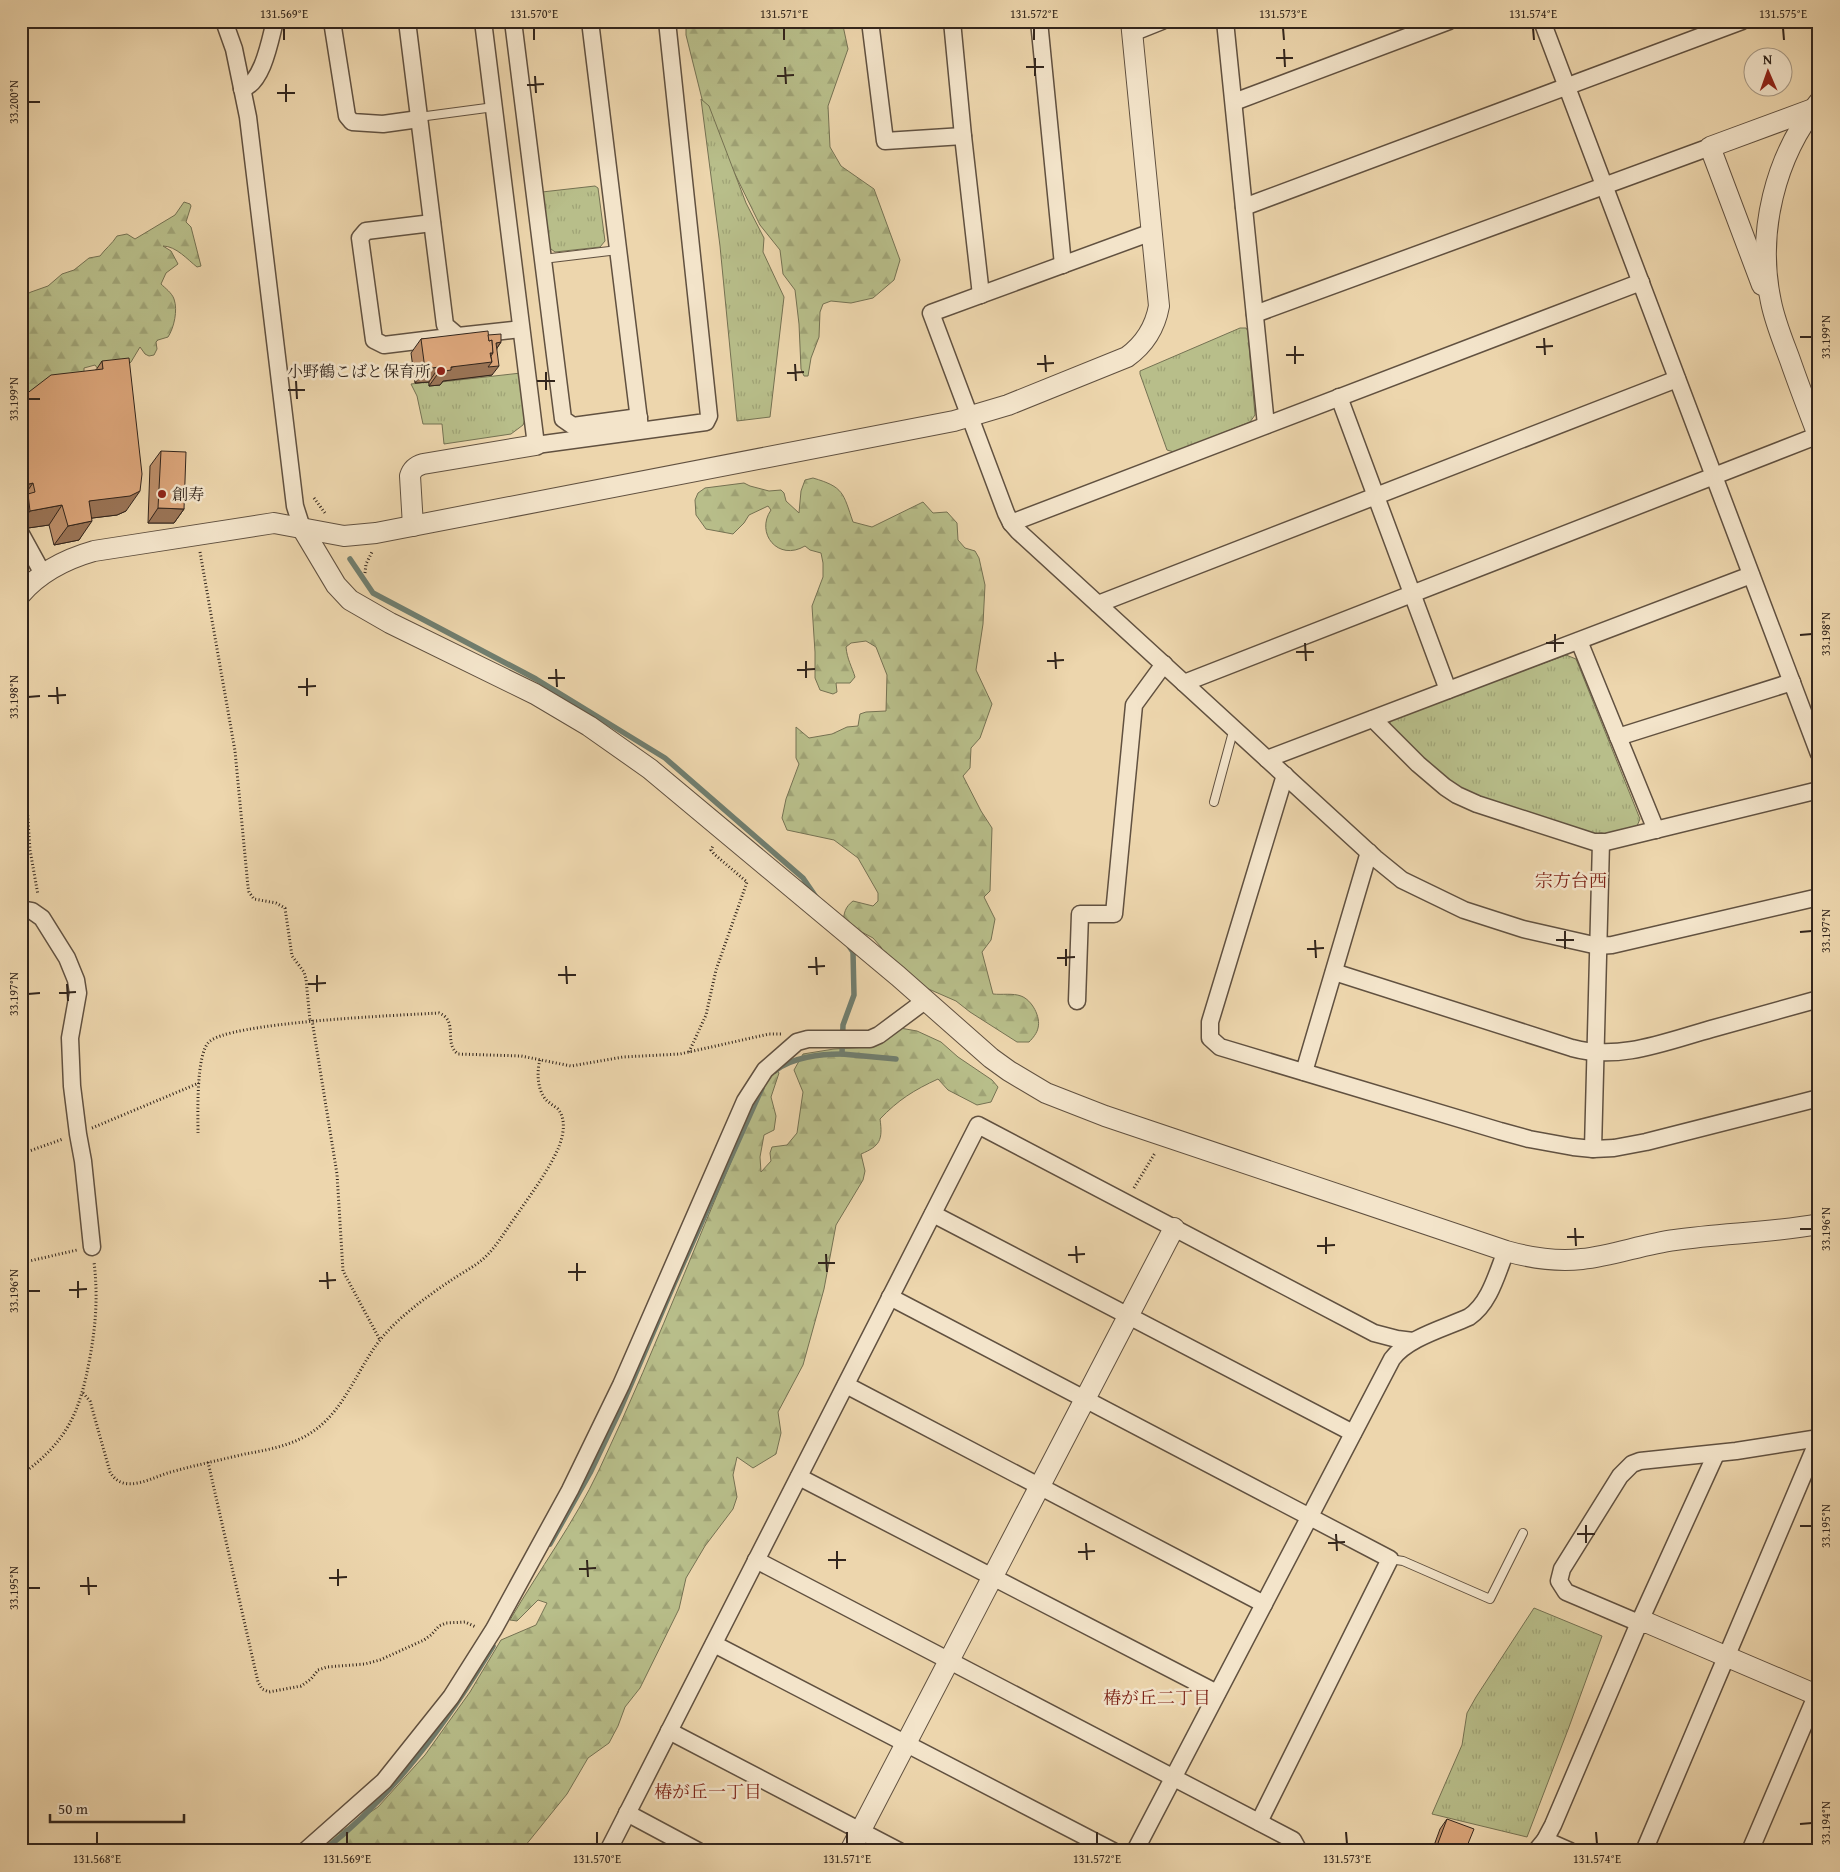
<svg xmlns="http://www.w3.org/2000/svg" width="1840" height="1872" font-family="'Gentium Book Plus','Noto Serif JP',serif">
  <defs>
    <pattern id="forest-firs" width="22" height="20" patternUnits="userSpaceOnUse" patternTransform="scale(1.25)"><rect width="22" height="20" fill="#b8be8a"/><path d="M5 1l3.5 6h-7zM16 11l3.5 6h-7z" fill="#9fa376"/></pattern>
    <pattern id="park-tufts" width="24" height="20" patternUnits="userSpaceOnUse" patternTransform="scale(1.25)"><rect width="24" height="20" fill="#b8be8a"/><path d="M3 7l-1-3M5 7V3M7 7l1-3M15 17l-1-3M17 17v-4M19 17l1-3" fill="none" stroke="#9fa376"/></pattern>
  </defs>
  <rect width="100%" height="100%" fill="#edd6ad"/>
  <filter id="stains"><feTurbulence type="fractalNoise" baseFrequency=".004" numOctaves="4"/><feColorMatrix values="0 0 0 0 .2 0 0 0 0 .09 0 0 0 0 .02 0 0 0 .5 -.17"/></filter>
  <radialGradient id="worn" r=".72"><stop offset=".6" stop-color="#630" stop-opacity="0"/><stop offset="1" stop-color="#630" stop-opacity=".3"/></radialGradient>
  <g fill="url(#forest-firs)" stroke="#757253">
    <path d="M 686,21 L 842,21 L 848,49 L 828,106 L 830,147 L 841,166 L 874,189 L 900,260 L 894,280 L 873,298 L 851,303 L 831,301 L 823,304 L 820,312 L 819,337 L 811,358 L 808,376 L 804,376 L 801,369 L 799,324 L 795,290 L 783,274 L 780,250 L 760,225 L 706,115 L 686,35 Z"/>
    <path d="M 184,202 L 190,204 L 191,206 L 186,222 L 191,227 L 201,266 L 197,267 C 188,260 176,246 163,246 L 171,251 L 178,264 L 166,273 L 161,284 C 165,288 172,293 174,299 C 178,310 174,328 168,337 L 158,340 L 156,342 L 157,349 L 154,355 L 149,356 L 145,354 L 140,347 L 131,362 L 122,370 L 98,369 L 95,365 L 84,368 L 84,375 L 27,394 L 22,393 L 21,297 L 31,292 L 48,286 L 62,274 L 74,270 L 89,258 L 100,256 C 105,249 112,244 117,236 L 127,234 L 135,239 L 175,215 Z"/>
    <path d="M 813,478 C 844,487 843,493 853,522 L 872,527 L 923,502 L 933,513 L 947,512 L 957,523 L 958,540 L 965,548 L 975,551 L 979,558 L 985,585 L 983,624 L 976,670 L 992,704 L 980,738 L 971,748 L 970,768 L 963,776 L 981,811 L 992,828 L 990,891 L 984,897 L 995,919 L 991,940 L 982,952 L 993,994 C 1002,995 1013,993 1021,996 C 1032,1000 1041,1017 1038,1028 C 1037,1033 1033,1038 1029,1042 L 1017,1042 L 970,1012 L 956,1001 L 924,987 L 885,955 L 881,947 L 873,938 L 843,922 C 844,913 845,907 853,901 L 873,906 L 878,901 L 878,893 L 858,858 L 834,840 L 787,830 L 782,818 L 786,799 L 799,764 L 796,758 L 796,727 L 809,738 L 832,734 L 847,727 L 858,726 L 860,714 L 866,712 L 886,711 L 887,675 L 876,647 L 866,641 L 851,643 L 846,647 C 847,659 852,667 855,677 L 850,683 L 836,683 L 837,692 L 833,694 L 820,690 L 815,678 L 815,652 L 812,606 L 823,577 L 823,563 L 821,553 L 810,550 L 805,546 C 778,562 755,533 771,510 L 768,506 L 749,515 L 744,523 L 733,534 L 706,529 L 696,515 L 695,500 L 698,493 L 705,488 L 744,483 L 750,486 L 769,491 L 781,490 L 784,493 L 786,501 L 799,513 L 801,491 L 805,480 Z"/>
    <path d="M 900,1028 L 917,1031 L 941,1042 L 958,1057 L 992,1080 L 998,1087 L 991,1102 L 977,1105 L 948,1090 L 938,1079 C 914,1090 898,1100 880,1119 C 883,1140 880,1146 861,1154 L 865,1171 L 863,1180 L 836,1225 L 824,1289 L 803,1365 L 778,1412 L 781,1433 L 776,1454 L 753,1468 L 737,1457 L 733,1475 L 737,1497 L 733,1509 L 705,1546 L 686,1578 L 679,1609 L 640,1688 L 625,1707 L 618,1726 L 609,1743 L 588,1758 L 567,1794 L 521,1851 L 312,1851 L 378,1807 L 425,1755 L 470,1692 L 501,1640 L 536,1625 L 547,1603 L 538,1600 L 517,1621 L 510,1620 C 539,1570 574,1523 599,1470 C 660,1341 709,1207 768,1077 L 776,1069 L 779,1073 L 771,1097 L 776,1116 L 774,1130 L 764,1135 L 760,1157 L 761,1172 L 771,1161 L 770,1153 L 772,1147 L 787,1145 L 797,1133 L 803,1092 L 794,1070 L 803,1054 L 834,1049 L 868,1047 Z"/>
  </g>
  <g fill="url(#park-tufts)" stroke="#757253">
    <path d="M 701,99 L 709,106 L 746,203 L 764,238 L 763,252 L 784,297 L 770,417 L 737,421 L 720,246 Z"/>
    <path d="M 595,186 L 598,188 L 605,241 L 600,247 L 555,252 L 547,246 L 542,192 Z"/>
    <path d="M 1240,328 L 1246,328 L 1248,331 L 1255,415 L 1250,422 L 1174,452 L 1167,450 L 1140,374 L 1140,371 Z"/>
    <path d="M 521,373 L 526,417 L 523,425 L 511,434 L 444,444 L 442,424 L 423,424 L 417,396 L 411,384 L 429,382 L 429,386 L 441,382 Z"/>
    <path d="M 1566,655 L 1576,659 L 1640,819 L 1637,826 L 1607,834 L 1589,833 L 1484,801 L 1457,788 L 1389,727 L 1391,719 L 1394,718 Z"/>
    <path d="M 1534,1608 L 1602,1636 L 1569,1727 L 1527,1837 L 1432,1814 L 1462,1745 L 1467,1713 L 1476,1697 Z"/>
  </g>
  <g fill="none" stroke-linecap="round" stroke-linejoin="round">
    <g stroke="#707e6f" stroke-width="5.5">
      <path d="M 350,559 L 373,593 L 536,679 L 665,758 L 803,878 L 816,897"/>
      <path d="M 849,946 L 853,952 L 854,995 L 843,1025 L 842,1054 L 896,1059"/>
      <path d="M 775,1071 C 791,1057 822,1054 842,1054"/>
      <path d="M 550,1544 L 590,1473 L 620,1410 L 674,1284 L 762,1088"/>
      <path d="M 323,1851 C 394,1796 447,1722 493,1646"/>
    </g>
    <g stroke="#615140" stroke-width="10">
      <g id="service">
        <path d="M 419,117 L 494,107"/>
        <path d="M 543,259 L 618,250"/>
        <path d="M 1214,802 L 1234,728"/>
        <path d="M 1390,1559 L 1403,1561 L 1490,1599 L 1523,1533"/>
      </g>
    </g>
    <g stroke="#615140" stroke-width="19">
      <g id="minor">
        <path d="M 224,21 L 234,49 L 248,117 L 295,506 L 302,528"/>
        <path d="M 332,21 L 347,116 L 352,122 L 383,124 L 419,119"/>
        <path d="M 407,21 L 445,325 L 458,336 L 521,329"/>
        <path d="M 483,21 L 536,445 L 706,422 L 709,416 L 667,21"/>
        <path d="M 513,21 L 563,419 L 573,426 L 639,417"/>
        <path d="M 590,21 L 640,428"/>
        <path d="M 870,21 L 885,141 L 963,136"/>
        <path d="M 952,21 L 963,136 L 981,295"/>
        <path d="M 1039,21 L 1063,265"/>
        <path d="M 1225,21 L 1266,425"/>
        <path d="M 1542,21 L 1819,754"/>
        <path d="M 1132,33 L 1162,21"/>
        <path d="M 242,89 C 263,83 270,40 275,21"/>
        <path d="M 1234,102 L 1449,21"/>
        <path d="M 1244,207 L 1742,21"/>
        <path d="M 432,223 L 366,231 L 360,238 L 374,340 L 384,345 L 441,338"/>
        <path d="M 1152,232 L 931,313 L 1006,513 L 1011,523 L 1018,531 L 1375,858 L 1402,880 L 1464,910 L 1523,929 L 1598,946 L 1612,945 L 1819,897"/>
        <path d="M 1255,314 L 1710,147"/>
        <path d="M 1339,397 L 1448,690"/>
        <path d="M 1011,523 L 1641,282"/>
        <path d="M 21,534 L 43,574"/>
        <path d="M 1098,604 L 1677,379"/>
        <path d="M 1579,641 L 1656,830"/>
        <path d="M 1184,683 L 1819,435"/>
        <path d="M 1373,719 L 1418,764 L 1445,787 L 1457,795 L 1477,804 L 1594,842 L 1606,842 L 1819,790"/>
        <path d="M 1618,737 L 1792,682"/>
        <path d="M 1267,759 L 1751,575"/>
        <path d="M 1285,775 L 1210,1022 L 1210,1038 L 1220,1047 L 1500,1131 L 1529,1139 L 1573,1147 L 1593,1149 L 1614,1148 L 1646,1142 L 1819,1098"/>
        <path d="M 21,909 L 32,911 L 42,918 L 67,958 L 76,980 L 78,993 L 70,1038 L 72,1086 L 78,1134 L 83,1161 L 92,1247"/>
        <path d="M 1334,972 L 1572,1048 C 1619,1061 1665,1042 1711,1029 C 1747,1019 1783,1009 1819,999"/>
        <path d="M 1077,1001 L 1080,914 L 1114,914 L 1134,705 L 1164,664"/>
        <path d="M 1304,1072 L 1369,852"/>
        <path d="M 1593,1149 L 1601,842"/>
        <path d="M 933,1214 L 1353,1433"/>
        <path d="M 890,1297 L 1390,1559 L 1259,1822"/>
        <path d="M 846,1385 L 1264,1604"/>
        <path d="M 799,1477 L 1217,1693"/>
        <path d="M 756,1560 L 1293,1840 L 1299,1851"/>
        <path d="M 1639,1623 L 1566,1592 L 1559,1581 L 1562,1569 L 1620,1476 L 1632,1464 L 1640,1461 L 1736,1451 L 1819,1438"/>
        <path d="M 714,1644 L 1113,1851"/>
        <path d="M 669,1731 L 899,1851"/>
        <path d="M 627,1813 L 698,1851"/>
        <path d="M 1545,1840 L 1570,1851"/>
        <path d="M 305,1851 L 384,1781 L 451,1697 L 494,1629 L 570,1490 L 621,1385 L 745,1101 L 765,1070 L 797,1042 L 808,1039 L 870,1039 L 879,1035 L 926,1000"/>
        <path d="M 608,1851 L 978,1125 L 1374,1333 L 1397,1339 L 1413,1341"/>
        <path d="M 1135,1851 L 1392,1359 C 1407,1338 1445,1328 1469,1317 C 1490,1303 1497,1273 1506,1251"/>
        <path d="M 1536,1851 L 1545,1840 L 1553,1825 L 1639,1623 L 1716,1454"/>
        <path d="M 1644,1851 L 1819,1438"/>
        <path d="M 1750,1851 L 1819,1689"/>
      </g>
    </g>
    <g stroke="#615140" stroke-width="22">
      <g id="tertiary">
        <path d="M 1819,102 C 1775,156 1756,233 1771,302 C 1775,322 1783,341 1790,360 C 1799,386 1809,412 1819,438"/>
        <path d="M 1762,285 L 1710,147 L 1813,109"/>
        <path d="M 413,526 L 410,476 C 412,469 416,466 423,464 L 536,445"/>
        <path d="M 302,528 L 336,585 L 350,600 L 390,623 L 535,694 L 589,726 L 650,769 L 898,976 L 991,1058 L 1009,1071 L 1046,1093 L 1105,1116 L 1506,1251 C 1531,1258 1556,1262 1582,1259 C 1613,1256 1643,1244 1675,1240 C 1723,1233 1771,1233 1819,1224"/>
        <path d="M 21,594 C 41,571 66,559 94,551 L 274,523 L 344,536 L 376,533 L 954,421 L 1008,405 L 1127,357 C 1145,344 1155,328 1159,306 L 1131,21"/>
        <path d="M 1639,1623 L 1648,1623 L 1819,1696"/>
        <path d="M 850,1851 L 1174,1228"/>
      </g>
    </g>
    <g stroke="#32251c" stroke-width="3" stroke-dasharray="1 2.5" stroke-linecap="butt">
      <path d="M 314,498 L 325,513"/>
      <path d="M 200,552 L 235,751 L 248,887 L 249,892 L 254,899 L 276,903 L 285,908 L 292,956 L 304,972 L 306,979 L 310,1021"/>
      <path d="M 365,573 L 366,564 L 372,552"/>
      <path d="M 21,774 L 26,791 L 30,850 L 38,895"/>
      <path d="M 312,1020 L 337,1174 L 343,1271 L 380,1340"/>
      <path d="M 689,1052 L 706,1015 L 716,970 L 747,882 L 714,854 L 711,850 L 713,846"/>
      <path d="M 92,1128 L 199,1083"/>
      <path d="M 198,1133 C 198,1113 196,1058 208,1043 C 224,1022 405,1015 439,1013 C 459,1021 443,1043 458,1054 L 521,1056 L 571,1066 L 623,1057 L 680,1054 L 769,1034 L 782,1034"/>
      <path d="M 21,1154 L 63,1139"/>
      <path d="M 1134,1188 L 1155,1153"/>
      <path d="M 21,1263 L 77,1250"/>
      <path d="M 83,1393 L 90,1401 L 110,1472 C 124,1496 152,1477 171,1472 C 196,1465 220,1460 245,1454 C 267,1450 290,1446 309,1434 C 347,1411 357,1365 386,1333 C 404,1313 428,1296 450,1281 C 460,1274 472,1268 482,1260 C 496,1248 505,1231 516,1216 C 531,1194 547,1173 558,1149 C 563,1137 567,1120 558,1109 C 553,1105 547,1102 544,1097 C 537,1087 537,1070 540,1060"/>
      <path d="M 208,1462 L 258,1682 L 262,1689 L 269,1692 L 301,1686 L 311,1679 L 318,1670 L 327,1667 L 365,1664 L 380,1660 L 424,1640 L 431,1635 L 439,1626 L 446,1623 L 465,1622 L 476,1627"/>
      <path d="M 21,1475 C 68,1441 80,1412 90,1357 C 96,1324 98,1295 94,1262"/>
    </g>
    <use href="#service" stroke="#f3e4ca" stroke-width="8"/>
    <use href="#minor" stroke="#f3e4ca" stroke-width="16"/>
    <use href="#tertiary" stroke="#f3e4ca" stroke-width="20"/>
  </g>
  <g fill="#bd8f6a" stroke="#32251c">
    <path d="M 488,335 L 501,342 L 497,348 L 492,375 L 443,381 L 440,385 L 429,386 L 429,382 L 415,383 L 411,353 L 421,339 Z"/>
    <path d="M 102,361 L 126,511 L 117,515 L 92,518 L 79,540 L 54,545 L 49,525 L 21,529 L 21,398 L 96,370 Z"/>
    <path d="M 161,451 L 184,509 L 174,523 L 148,523 L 150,466 Z"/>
    <path d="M 1447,1819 L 1465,1851 L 1432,1851 L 1440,1829 Z"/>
  </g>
  <g fill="#9a7456" stroke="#32251c">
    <path d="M 501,342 L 495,351 L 496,343 Z"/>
    <path d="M 490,353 L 493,353 L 492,362 L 499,366 L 492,375 L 443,381 L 440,385 L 429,386 L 439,372 Z"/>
    <path d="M 439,367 L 429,382 L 415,383 L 425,369 Z"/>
    <path d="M 33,483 L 21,500 L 21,486 Z"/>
    <path d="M 140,491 L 126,511 L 117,515 L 76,520 L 89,501 Z"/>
    <path d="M 62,505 L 49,525 L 21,529 L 21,523 L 30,511 Z"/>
    <path d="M 158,508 L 184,509 L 174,523 L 148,523 Z"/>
    <path d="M 92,521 L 79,540 L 54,545 L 68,526 Z"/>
  </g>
  <g fill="#dca67b" stroke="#32251c">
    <path d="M 488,331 L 489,341 L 492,340 L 493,353 L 490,353 L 492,362 L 451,367 L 451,370 L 439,372 L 439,367 L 425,369 L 421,339 Z"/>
    <path d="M 501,334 L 501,342 L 496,343 L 499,366 L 488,367 L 492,362 L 491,356 L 493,353 L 492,340 L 489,341 L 488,335 Z"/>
    <path d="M 129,358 L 142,474 L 140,491 L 130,496 L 89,501 L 92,521 L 68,526 L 62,505 L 30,511 L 28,494 L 35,492 L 33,483 L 21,486 L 21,398 L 51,375 L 103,369 L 102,361 Z"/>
    <path d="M 161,451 L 186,452 L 184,509 L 158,508 Z"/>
    <path d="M 1447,1819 L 1474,1829 L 1465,1851 L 1435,1851 Z"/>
  </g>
  <path fill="none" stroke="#32251c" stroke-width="2" d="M 284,28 L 284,40M 534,28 L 534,40M 784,28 L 784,40M 1034,28 L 1034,40M 1283,28 L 1284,40M 1533,28 L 1534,40M 1783,28 L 1784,40M 1284,49 L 1285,67M 1035,58 L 1035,76M 1276,58 L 1293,58M 785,67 L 786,84M 1026,67 L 1044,67M 535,76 L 536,93M 777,76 L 794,75M 286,84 L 286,102M 527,85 L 544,84M 277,93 L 295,93M 28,102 L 40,102M 1800,337 L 1812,337M 1544,338 L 1545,355M 1295,346 L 1295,364M 1536,347 L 1553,346M 1045,355 L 1046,372M 1286,355 L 1304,355M 795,364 L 796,381M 1037,364 L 1054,363M 546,372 L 546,390M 787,373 L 804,372M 296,381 L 297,399M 537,381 L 555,381M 288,390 L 305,390M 28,399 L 40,399M 1555,634 L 1555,652M 1800,635 L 1812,634M 1305,643 L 1306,661M 1546,643 L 1564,643M 1055,652 L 1056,669M 1296,652 L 1314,652M 806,661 L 806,678M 1047,661 L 1064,660M 556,669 L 557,687M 797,670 L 815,669M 307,678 L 307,696M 548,678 L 565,678M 57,687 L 58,704M 298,687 L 316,686M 48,696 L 66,695M 28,697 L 40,696M 1565,931 L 1565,949M 1800,932 L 1812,931M 1315,940 L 1316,958M 1556,940 L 1574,940M 1066,949 L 1066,966M 1307,949 L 1324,948M 816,957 L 817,975M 1057,958 L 1075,957M 566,966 L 567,984M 808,967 L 825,966M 317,975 L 317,992M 558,975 L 576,975M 67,984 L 68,1001M 308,984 L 326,983M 59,993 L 76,992M 28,994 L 40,993M 1575,1228 L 1576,1246M 1800,1229 L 1812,1229M 1326,1237 L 1326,1254M 1567,1237 L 1584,1237M 1076,1246 L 1077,1263M 1317,1246 L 1335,1245M 826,1254 L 827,1272M 1068,1255 L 1085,1254M 577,1263 L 577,1281M 818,1263 L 835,1263M 327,1272 L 328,1289M 568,1272 L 586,1272M 78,1281 L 78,1298M 319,1281 L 336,1280M 69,1290 L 87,1289M 28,1291 L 40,1291M 1586,1525 L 1586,1543M 1800,1526 L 1812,1526M 1336,1534 L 1337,1551M 1577,1534 L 1595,1534M 1086,1543 L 1087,1560M 1328,1543 L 1345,1542M 837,1551 L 837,1569M 1078,1552 L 1095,1551M 587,1560 L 588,1577M 828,1560 L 846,1560M 338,1569 L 338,1586M 579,1569 L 596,1568M 88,1577 L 89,1595M 329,1578 L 347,1577M 80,1586 L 97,1586M 28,1588 L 40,1588M 1800,1824 L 1812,1823M 97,1832 L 97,1844M 347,1832 L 347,1844M 597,1832 L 597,1844M 847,1832 L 847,1844M 1097,1832 L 1097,1844M 1346,1832 L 1347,1844M 1596,1832 L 1597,1844"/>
  <g fill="#8f2418" stroke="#f3e4ca" stroke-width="2">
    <circle cx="441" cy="371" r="5"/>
    <circle cx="162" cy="494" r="5"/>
  </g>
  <g text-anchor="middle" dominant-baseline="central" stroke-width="5" stroke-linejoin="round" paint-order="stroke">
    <g font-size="16" fill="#32251c" stroke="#f3e4ca" text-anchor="end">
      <text x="431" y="371">小野鶴こばと保育所</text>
      <text x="172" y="494" text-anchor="start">創寿</text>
    </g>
    <g font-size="18" fill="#7a1f14" stroke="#f3e4ca">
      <text x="1571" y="880">宗方台西</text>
      <text x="1157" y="1697">椿が丘二丁目</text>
      <text x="708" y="1791">椿が丘一丁目</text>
    </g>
  </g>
  <rect width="1840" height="1872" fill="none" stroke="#edd6ad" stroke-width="55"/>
  <g transform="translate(1768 72) rotate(358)"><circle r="24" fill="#f3e4ca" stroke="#a69884"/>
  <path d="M0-4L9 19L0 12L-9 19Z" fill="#8f2418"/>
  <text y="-8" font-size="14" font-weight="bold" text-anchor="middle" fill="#32251c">N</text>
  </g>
  <path d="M50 1814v8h134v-8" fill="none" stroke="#32251c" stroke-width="2.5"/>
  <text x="58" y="1814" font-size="15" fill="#32251c" stroke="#f3e4ca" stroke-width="4" paint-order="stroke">50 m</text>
  <rect x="28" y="28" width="1784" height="1816" fill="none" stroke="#32251c" stroke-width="2"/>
  <g font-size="12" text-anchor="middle" fill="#32251c">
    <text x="284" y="18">131.569°E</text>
    <text x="534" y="18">131.570°E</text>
    <text x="784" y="18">131.571°E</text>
    <text x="1034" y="18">131.572°E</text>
    <text x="1283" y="18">131.573°E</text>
    <text x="1533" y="18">131.574°E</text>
    <text x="1783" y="18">131.575°E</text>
    <text transform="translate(14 102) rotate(-90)" y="4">33.200°N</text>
    <text transform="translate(1826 337) rotate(-90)" y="4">33.199°N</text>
    <text transform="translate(14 399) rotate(-90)" y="4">33.199°N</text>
    <text transform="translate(1826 634) rotate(-90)" y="4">33.198°N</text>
    <text transform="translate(14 697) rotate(-90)" y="4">33.198°N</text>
    <text transform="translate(1826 931) rotate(-90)" y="4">33.197°N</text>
    <text transform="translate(14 994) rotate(-90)" y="4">33.197°N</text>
    <text transform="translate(1826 1229) rotate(-90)" y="4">33.196°N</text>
    <text transform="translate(14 1291) rotate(-90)" y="4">33.196°N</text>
    <text transform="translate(1826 1526) rotate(-90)" y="4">33.195°N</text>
    <text transform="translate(14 1588) rotate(-90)" y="4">33.195°N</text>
    <text transform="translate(1826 1823) rotate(-90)" y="4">33.194°N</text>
    <text x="97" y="1863">131.568°E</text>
    <text x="347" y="1863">131.569°E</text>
    <text x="597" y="1863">131.570°E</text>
    <text x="847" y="1863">131.571°E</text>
    <text x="1097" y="1863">131.572°E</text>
    <text x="1347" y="1863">131.573°E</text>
    <text x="1597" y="1863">131.574°E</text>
  </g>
  <rect width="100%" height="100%" filter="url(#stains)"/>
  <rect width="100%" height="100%" fill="url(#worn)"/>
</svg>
